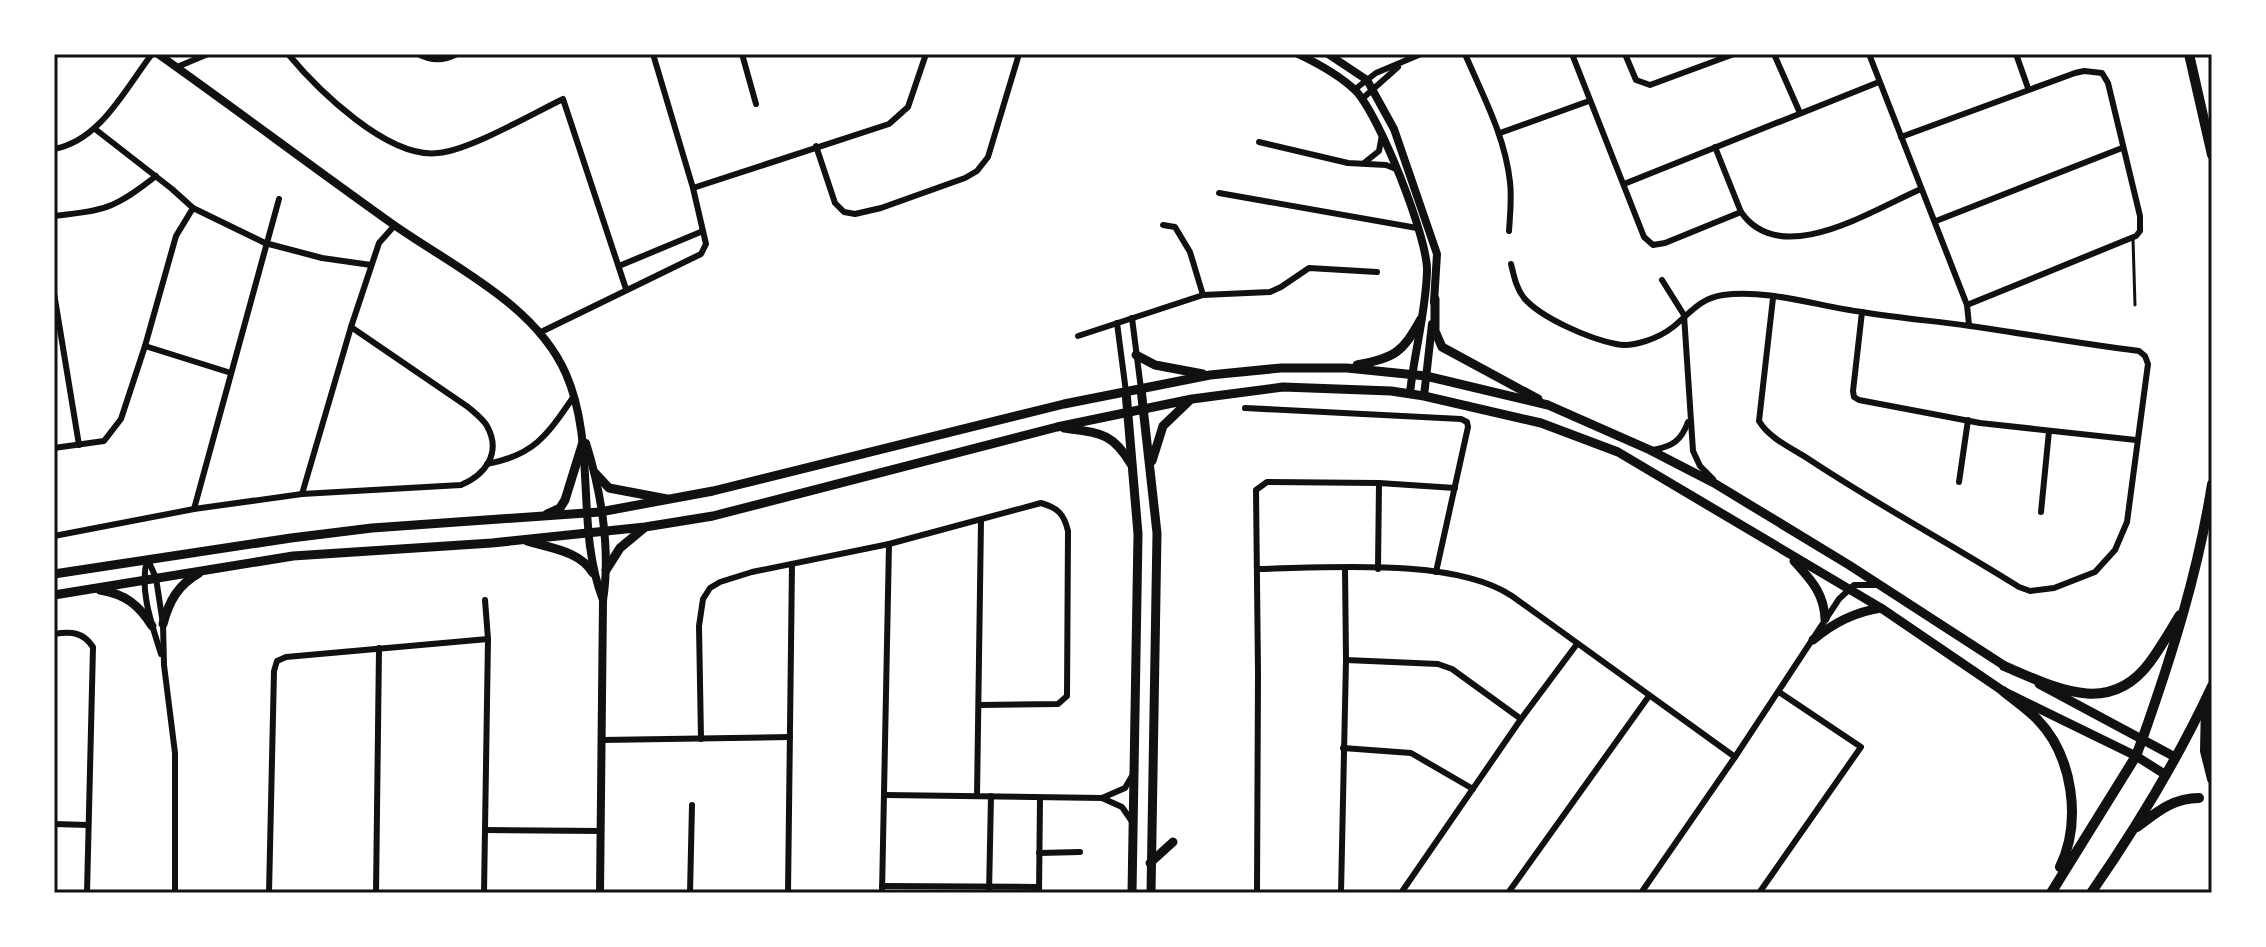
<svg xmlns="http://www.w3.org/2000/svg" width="2266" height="947" font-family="Spectral,serif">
  <rect width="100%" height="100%" fill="#fff"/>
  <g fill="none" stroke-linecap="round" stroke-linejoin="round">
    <path stroke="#111" stroke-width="3" d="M 2133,239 L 2135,305"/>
    <g stroke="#111" stroke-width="6">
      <path d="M 288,54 C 318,90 388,159 438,153 C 470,150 532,114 563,99 L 626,289"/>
      <path d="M 418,54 C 432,61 443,61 457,54"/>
      <path d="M 742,54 L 756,104"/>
      <path d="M 1465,54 C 1483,96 1505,136 1510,182 C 1512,198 1510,215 1509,231"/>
      <path d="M 1572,54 L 1644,237 L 1653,245 L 1665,243 L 1741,212 C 1781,270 1872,210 1921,189"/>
      <path d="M 1625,54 L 1636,80 L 1650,85 L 1734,54"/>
      <path d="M 1774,54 L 1800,113"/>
      <path d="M 1869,54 L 1967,305 L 1969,325"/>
      <path d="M 2016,54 L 2028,88"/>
      <path d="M 177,67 L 208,54"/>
      <path d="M 1354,90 L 1376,73 L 1421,54"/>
      <path d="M 1362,99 L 1398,67"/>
      <path d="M 95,129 L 172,189 L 193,208 L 265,243 L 322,258 L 371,265"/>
      <path d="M 1500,133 L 1589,101"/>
      <path d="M 1901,137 L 2075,73 L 2084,71 L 2102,73 L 2108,83 L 2140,216 L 2140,231 L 2136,236 L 1967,305"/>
      <path d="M 1259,142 L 1348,163 L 1386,165 L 1396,169"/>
      <path d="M 816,146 L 835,203 L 844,212 L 855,214 L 881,208 L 965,178 L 977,171 L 988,157 L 1019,54"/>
      <path d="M 1715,147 L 1741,212"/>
      <path d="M 54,149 C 100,141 125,89 152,54"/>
      <path d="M 1364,163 L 1379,151 L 1382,135"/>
      <path d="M 1624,184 L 1879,82"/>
      <path d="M 693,188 L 889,124 L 908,107 L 926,54"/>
      <path d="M 1219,193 L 1417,228"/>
      <path d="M 54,216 C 106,210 114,209 156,176"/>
      <path d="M 1936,221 L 2122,148"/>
      <path d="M 1163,225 L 1175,227 L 1190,252 L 1203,295"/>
      <path d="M 1511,264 C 1514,276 1516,288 1524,298 C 1541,318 1590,339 1616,344 C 1633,348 1659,338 1673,327 C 1689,314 1700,298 1723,295 C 1768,289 1817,306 1862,312 C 1898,318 1934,321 1970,326 C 2027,334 2082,344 2139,351 L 2145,356 L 2148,364 L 2127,522 L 2115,550 L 2095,572 L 2054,588 L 2030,591 L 2019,587 C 1949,543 1876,504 1807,458 C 1791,448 1769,438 1759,421 L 1773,298"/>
      <path d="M 619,266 L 703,231"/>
      <path d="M 1662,280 L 1684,315 L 1693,451 L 1700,466 L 1713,479"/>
      <path d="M 54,293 L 79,445"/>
      <path d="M 1862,312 L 1853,391 L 1854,397 L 1859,400 L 1980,423 L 2136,440"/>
      <path d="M 1132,318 L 1141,389"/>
      <path d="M 1117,323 L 1126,392"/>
      <path d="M 541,332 L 701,254 L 706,244 L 693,188 L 653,54"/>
      <path d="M 1078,336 L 1203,295 L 1270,292 L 1281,287 L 1309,268 L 1377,272"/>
      <path d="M 145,346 L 231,373"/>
      <path d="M 1245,408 L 1461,419 L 1467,422 L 1468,427 L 1436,572"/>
      <path d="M 54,448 L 104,441 L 121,419 L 145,346 L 176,236 L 193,208"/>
      <path d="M 1653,450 C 1673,446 1681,441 1688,422"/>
      <path d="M 487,464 C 535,455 548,434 574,396"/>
      <path d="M 1959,482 L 1968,420"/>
      <path d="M 302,494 L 351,327 L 379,243 L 395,225"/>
      <path d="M 194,509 L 279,199"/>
      <path d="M 2041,512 L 2049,431"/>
      <path d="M 54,536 L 194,509 L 302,494 L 461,485 C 485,475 502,453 487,426 C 483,419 475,413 468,407 L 351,327"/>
      <path d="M 147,560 C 139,590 152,625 161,654"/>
      <path d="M 148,560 L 156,578 L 163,624 L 164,665 L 175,753 L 175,893"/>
      <path d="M 1257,569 C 1327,568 1454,557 1512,596 L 1735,757"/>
      <path d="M 1378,569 L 1379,483"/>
      <path d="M 54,634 C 71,631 83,632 93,647 L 87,893"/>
      <path d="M 1346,660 L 1438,664 L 1452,669 L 1521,719"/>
      <path d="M 701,739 L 699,626 L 703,599 L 710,588 L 720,582 L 752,572 L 889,544 L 1041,503 C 1058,508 1064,514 1068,531 L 1067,696 L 1058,704 L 980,705"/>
      <path d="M 602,740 L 790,737"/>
      <path d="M 1343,748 L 1411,753 L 1473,789"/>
      <path d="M 885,795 L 1102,798 L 1125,788 L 1132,776"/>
      <path d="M 977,796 L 981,520"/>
      <path d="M 1102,798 L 1122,807 L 1133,823"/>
      <path d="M 54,824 L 88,825"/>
      <path d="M 485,830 L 601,831"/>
      <path d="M 1039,853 L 1080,852"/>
      <path d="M 882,886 L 1039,887"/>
      <path d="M 269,893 L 274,671 L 277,661 L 286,657 L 488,639"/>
      <path d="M 376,893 L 379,648"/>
      <path d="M 484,893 L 488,639 L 485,600"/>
      <path d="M 690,893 L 692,805"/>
      <path d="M 788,893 L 792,564"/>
      <path d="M 882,893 L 889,544"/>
      <path d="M 989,893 L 991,796"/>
      <path d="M 1039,893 L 1040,798"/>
      <path d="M 1257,893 L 1258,672 L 1256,490 L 1267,482 L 1379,483 L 1455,488"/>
      <path d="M 1341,893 L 1346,660 L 1345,568"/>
      <path d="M 1401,893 L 1521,719 L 1577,644"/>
      <path d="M 1508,893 L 1649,696"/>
      <path d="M 1641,893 L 1735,757 L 1839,599 L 1854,585 L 1875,585"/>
      <path d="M 1759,893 L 1861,747 L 1779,692"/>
    </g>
    <g stroke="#111" stroke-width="8">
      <path d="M 158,54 C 237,110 315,169 394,225 C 454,267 536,305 566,374 C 597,445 575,528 603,600"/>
      <path d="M 1298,54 C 1317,63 1339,75 1355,90 C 1379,114 1428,238 1427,271 C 1426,312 1414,353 1410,393"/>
      <path d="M 1328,54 L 1367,80 L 1394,129 L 1437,254 L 1434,302"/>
      <path d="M 1424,396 L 1432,324"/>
      <path d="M 586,443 C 601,491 611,550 603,600 L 600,893"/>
    </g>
    <g stroke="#111" stroke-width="9">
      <path d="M 1435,299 L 1435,331 L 1442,347 L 1538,399"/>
      <path d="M 1136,355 L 1155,365 L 1203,374"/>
      <path d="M 1357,365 C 1396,357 1402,353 1421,319"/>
      <path d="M 1141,389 L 1157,533 L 1151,893"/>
      <path d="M 1126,392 L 1138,534 L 1132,893"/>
      <path d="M 1064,428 C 1099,433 1112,432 1131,464"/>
      <path d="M 1152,461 L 1163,426 L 1189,401"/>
      <path d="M 595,473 L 609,488 L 667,499"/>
      <path d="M 547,514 L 560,508 L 565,500 L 583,442"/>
      <path d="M 527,541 C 550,548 580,551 593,573"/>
      <path d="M 1794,561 C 1811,580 1824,593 1825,619"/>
      <path d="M 606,570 L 620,548 L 644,528"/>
      <path d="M 54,574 L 291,538 L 372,528 L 600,512 L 713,491 L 1064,404 L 1210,375 L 1281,368 L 1347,368 L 1426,376 L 1548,405 L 1650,450 L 1714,483 L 1849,565 L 2008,668"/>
      <path d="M 100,590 C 125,594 139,605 152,626"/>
      <path d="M 54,595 L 293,556 L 492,543 L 645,527 L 713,516 L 1057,427 L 1192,399 L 1283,387 L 1391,391 L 1424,396 L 1541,423 L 1618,452 L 1881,608 L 2003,691 L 2136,756 L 2166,775"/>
      <path d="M 163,624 C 169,601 178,585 199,573"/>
      <path d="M 1813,640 C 1833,623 1854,612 1881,608"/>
      <path d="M 2039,684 L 2175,757"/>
      <path d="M 1150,863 L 1173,842"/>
    </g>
    <g stroke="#111" stroke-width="10">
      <path d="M 2189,54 L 2212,155"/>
      <path d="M 2004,666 C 2054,687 2109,718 2150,662 C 2161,647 2170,631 2180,615"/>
      <path d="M 2003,691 C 2014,700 2027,709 2037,719 C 2073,756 2082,821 2060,867"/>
      <path d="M 2206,702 L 2205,751 L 2212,779"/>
      <path d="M 2137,827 C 2157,812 2173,798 2199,798"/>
      <path d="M 2051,893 L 2136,756 L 2142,740 C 2172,655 2198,573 2212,484"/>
      <path d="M 2091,893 C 2136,828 2178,759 2212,686"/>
    </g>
  </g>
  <rect width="2266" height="947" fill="none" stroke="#ffffff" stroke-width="112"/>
  <rect x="56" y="56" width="2154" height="835" fill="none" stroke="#111" stroke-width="3"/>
</svg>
